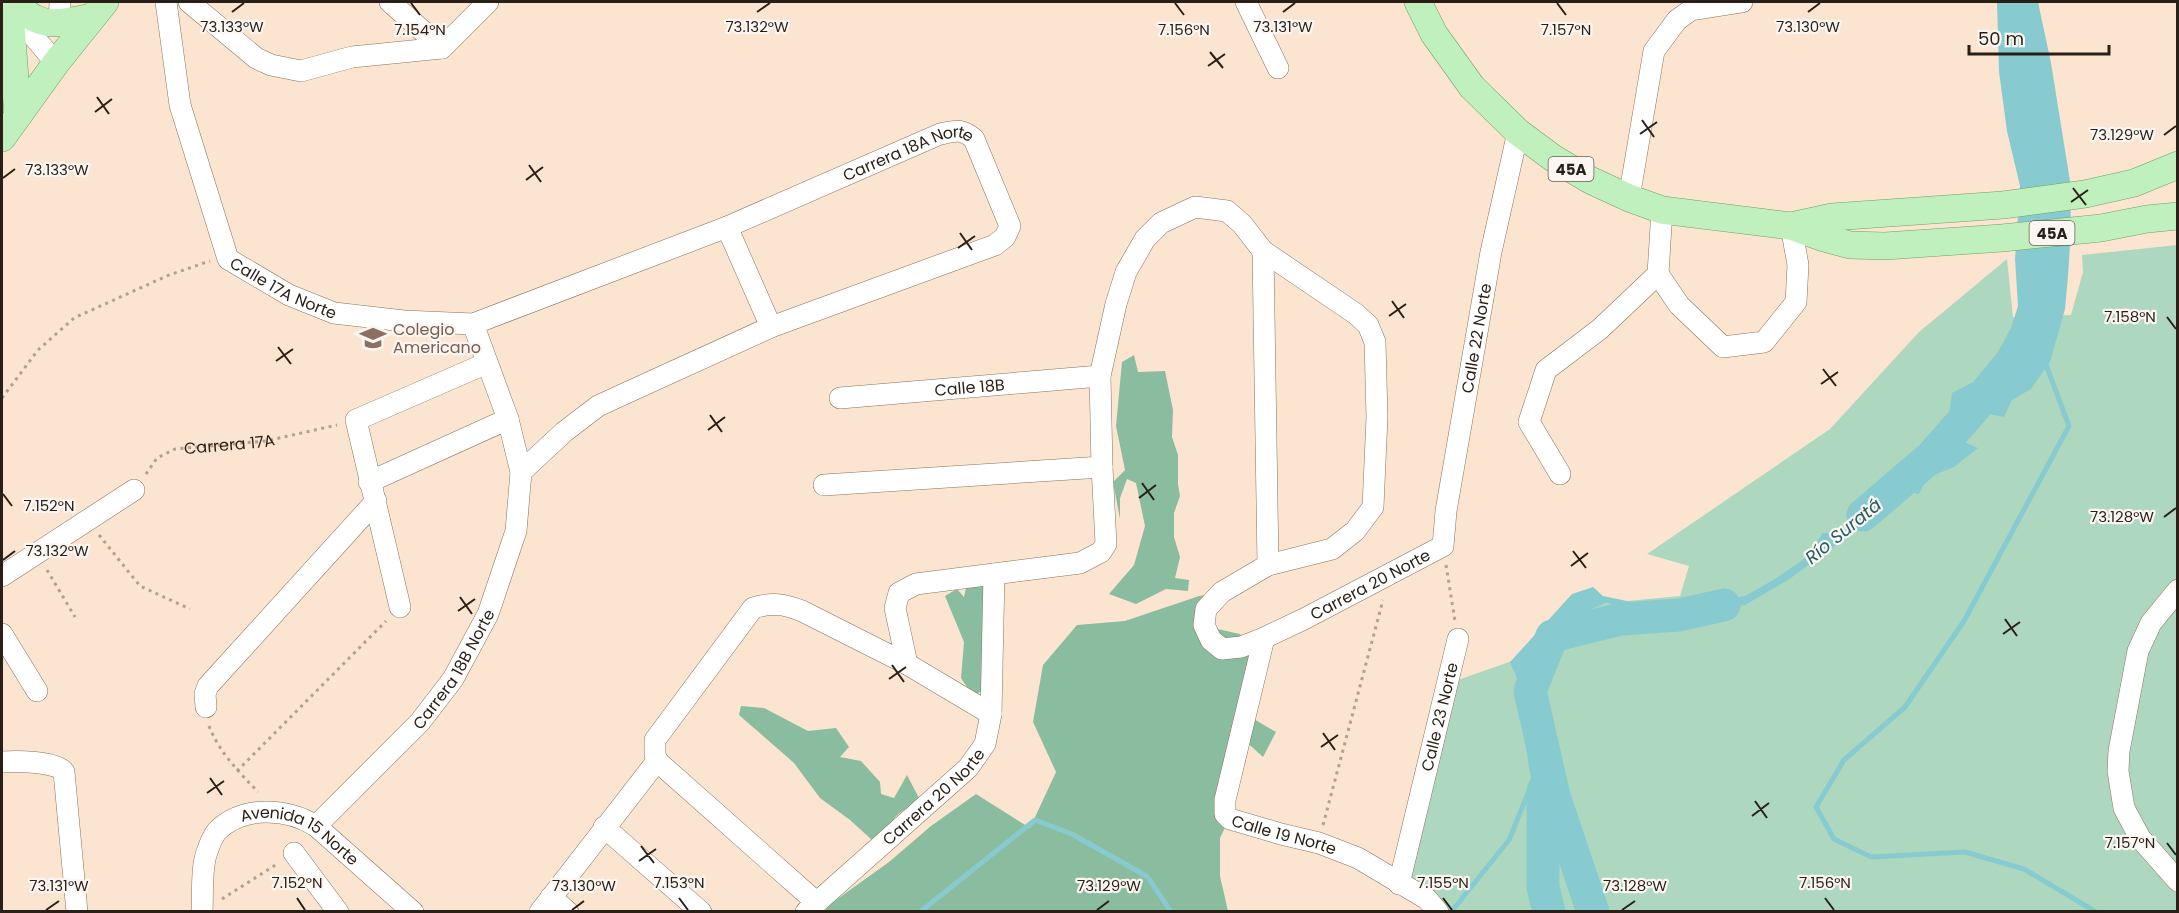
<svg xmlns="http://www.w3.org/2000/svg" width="2179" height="913" font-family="Poppins,sans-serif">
  <rect width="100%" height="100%" fill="#fbe5d1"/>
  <path fill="#add8bf" d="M 2177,245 L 2177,911 L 1438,912 L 1405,881 L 1455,681 L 1512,661 L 1595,604 L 1680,596 L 1689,566 L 1647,554 L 1830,429 L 1919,332 L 2007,259 L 2013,317 L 2071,315 L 2083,272 L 2082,255 Z"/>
  <g fill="#8abd9f">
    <path d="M 1134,355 L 1138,372 L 1165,371 L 1173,410 L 1172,437 L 1178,455 L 1178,484 L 1180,496 L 1174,513 L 1174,537 L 1180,557 L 1175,578 L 1189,580 L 1188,591 L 1166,589 L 1136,604 L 1109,594 L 1134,565 L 1145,526 L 1136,483 L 1127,479 L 1120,498 L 1120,519 L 1113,482 L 1125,470 L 1116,426 L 1122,362 Z"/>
    <path d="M 981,581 L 991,598 L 987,688 L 973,696 L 961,678 L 964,642 L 945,596 L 957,589 L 964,597 L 967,583 Z"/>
    <path d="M 1226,592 L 1204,626 L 1240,634 L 1265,674 L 1247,715 L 1276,732 L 1263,757 L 1244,740 L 1231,771 L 1234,809 L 1220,838 L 1220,876 L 1228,911 L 824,912 L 829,905 L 889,862 L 931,826 L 976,794 L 1030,828 L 1056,772 L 1033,722 L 1043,665 L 1077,625 L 1125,621 L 1199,596 Z"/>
    <path d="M 741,706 L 764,708 L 808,731 L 836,728 L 849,747 L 840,757 L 861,761 L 880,782 L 881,794 L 894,798 L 907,775 L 919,798 L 917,806 C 898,810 892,818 887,836 L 872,840 L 850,820 L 820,798 L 794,763 L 739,715 Z"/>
  </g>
  <path fill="#87cbd0" d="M 1997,2 L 2038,2 L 2051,63 L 2070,181 L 2071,229 L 2068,276 L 2065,309 L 2050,362 L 2031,389 L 2012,400 L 2004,417 L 1983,413 L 1962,441 L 1978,448 L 1954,467 L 1927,478 L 1919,494 L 1909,492 L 1788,580 L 1745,605 L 1700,615 L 1671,615 L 1606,603 L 1582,613 L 1538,647 L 1530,669 L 1530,695 L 1533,725 L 1533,756 L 1540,780 L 1553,784 L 1564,805 L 1560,827 L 1589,911 L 1584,911 L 1565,866 L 1549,816 L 1537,804 L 1529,768 L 1524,732 L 1522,690 L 1510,662 L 1572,594 L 1593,587 L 1603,596 L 1651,606 L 1692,607 L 1745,596 L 1775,579 L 1811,554 L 1822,533 L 1841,533 L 1859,513 L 1891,486 L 1911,486 L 1918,470 L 1944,448 L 1952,393 L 1973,382 L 1998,352 L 2011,328 L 2018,306 L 2015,259 L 2020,186 L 2007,131 L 1999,72 Z"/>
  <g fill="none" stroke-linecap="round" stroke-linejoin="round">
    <g stroke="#87cbd0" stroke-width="5">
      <path d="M 2045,362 L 2069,426 L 1964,621 L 1905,707 L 1844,760 L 1816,807 L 1834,839 L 1871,857 L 1965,852 L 2024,869 L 2096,912"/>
      <path d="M 920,912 L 1035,820 L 1072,834 L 1148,877 L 1171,912"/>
      <path d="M 1451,912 L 1509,840 L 1531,786 L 1543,745"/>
    </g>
    <g stroke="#87cbd0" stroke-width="33">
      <path d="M 1863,515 L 1932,456 L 1975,407"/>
      <path d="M 1543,791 L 1543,887 L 1549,912"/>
      <path d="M 1593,912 L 1554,796 L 1530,691 L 1552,636 L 1621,619 L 1679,615 L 1724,605"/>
    </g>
    <g stroke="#8a725b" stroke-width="22">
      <g id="minor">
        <path id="s2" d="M 166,2 L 180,105 L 228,259 L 289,295 L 334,313 L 404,321 L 473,324 L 727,227 L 940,134 C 956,131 961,128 974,139 L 1010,226 L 1005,237 L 995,245 L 771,327 L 624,394 L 598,406 L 564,432 L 521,472"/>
        <path d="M 189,2 L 256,58 L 271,65 L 301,71 L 352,57 L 442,48 L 488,2"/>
        <path d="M 390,2 L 442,48"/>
        <path d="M 1246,2 L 1278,68"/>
        <path d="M 15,5 L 28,30 L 56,63"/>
        <path d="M 59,24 L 60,2"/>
        <path d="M 1629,198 L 1654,51 L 1677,20 L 1691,10 L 1742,2"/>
        <path d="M 727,227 L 771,327"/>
        <path d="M 1263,251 L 1268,565"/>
        <path d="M 1658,274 L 1679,305 L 1723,347 L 1764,342 L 1796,302 L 1798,265 L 1791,226"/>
        <path id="s3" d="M 840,398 L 1100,376"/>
        <path d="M 1560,474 L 1529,422 L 1546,370 L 1600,329 L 1658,274 L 1662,210"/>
        <path d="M 369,482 L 508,419"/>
        <path d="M 824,485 L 1102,467"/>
        <path d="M 2,576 L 134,490"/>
        <path d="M 2178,590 L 2151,623 L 2138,651 L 2119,751 L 2118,771 L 2124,808 L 2140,838 L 2178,881"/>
        <path d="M 400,607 L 356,420 L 487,363"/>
        <path d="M 2,634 L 37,691"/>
        <path id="s4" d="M 1264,638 L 1225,800 L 1225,814 L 1230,819 L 1281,834 L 1319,843 L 1358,858 L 1427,899 L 1438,912"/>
        <path id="s5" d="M 907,664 L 895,608 L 899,593 L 916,584 L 1080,563 L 1101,552 L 1106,544 L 1102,467 L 1100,376 L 1116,304 L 1126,272 L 1145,239 L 1161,223 L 1195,207 L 1227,211 L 1242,224 L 1263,251 L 1356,314 L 1368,325 L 1375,342 L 1377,417 L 1373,507 L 1355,531 L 1332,549 L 1268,565 L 1222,592 L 1206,609 L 1204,625 L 1211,640 L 1222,649 L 1241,647 L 1264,638 L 1304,619 L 1443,546 L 1446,511 L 1491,252 L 1518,132"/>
        <path d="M 206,707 L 205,694 L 208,686 L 376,501"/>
        <path d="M 657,761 L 816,902"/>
        <path d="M 2,762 C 15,761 57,761 64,772 L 77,912"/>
        <path id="s6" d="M 316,826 L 420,722 L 453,679 L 488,614 L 516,531 L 521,472 L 508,419 L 473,324"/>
        <path d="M 604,827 L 701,912"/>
        <path d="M 294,853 L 338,912"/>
        <path id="s7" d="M 1399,884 L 1458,639"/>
        <path d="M 551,897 L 568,912"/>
        <path id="s8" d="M 202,912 C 203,895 201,867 207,852 C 209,846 213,836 217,831 C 243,805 287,808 316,826 L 413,912"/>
        <path d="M 540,912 L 657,761 L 655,754 L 655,740 L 753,608 C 772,602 784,604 802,611 L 907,664 L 991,714"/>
        <path id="s9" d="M 806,912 L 968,768 L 985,744 L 991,714 L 994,574"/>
      </g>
    </g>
    <g stroke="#6fa066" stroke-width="28">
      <g id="major">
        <path d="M 9,2 L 18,116"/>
        <path d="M 15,2 C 38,30 60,24 92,17"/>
        <path d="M 1418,2 L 1434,34 L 1472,87 L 1518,132 L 1553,158 L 1590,180 L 1629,198 L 1662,210 L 1791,226 L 1824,238 L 1850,245 L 1885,246 L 2002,238 L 2101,228 L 2147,219 L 2178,216"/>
        <path d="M 2,138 L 56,63 L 105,2"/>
        <path d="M 1791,226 L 1832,217 L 2003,205 L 2085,194 L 2134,183 L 2178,165"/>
      </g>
    </g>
    <g stroke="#b2a090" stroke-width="3" stroke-dasharray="3 4.5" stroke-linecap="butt">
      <path d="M 2,398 L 38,350 L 74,318 L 169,275 L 210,261"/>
      <path id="s1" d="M 146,474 L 157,458 L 175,449 L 266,441 L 337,425"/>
      <path d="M 99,535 L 140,586 L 190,609"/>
      <path d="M 1446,565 L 1455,621"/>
      <path d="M 47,570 L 75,617"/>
      <path d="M 209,726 C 219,752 239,772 258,792"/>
      <path d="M 237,771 L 386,621"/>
      <path d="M 1323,825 L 1383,600"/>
      <path d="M 222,899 L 277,864"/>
    </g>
    <use href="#minor" stroke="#fff" stroke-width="21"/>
    <use href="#major" stroke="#bff0bd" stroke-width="27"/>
  </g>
  <path fill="none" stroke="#291f16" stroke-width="2" d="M 411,3 L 420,15M 1175,3 L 1184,15M 1557,3 L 1566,15M 232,12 L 244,3M 757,12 L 770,3M 1283,12 L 1295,3M 1808,12 L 1820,3M 1210,52 L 1223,68M 1208,66 L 1225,54M 97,97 L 109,114M 95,112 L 112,99M 1642,120 L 1654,137M 1640,134 L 1657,122M 2164,135 L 2176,126M 529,165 L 541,182M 3,178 L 15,169M 526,180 L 543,167M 2073,188 L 2086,205M 2071,202 L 2088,190M 960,233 L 972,250M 958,248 L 975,236M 1392,301 L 1404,318M 1389,316 L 1406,304M 2167,317 L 2176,329M 278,347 L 291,364M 276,361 L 293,349M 1823,369 L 1836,386M 1821,384 L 1838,372M 710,415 L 722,432M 708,430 L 725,417M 1142,483 L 1154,500M 3,494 L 12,506M 1139,498 L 1156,485M 2164,517 L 2176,508M 1573,551 L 1586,568M 3,560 L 15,551M 1571,566 L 1588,553M 460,597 L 472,614M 458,611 L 475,599M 2005,619 L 2017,636M 2003,634 L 2020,622M 892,665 L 904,682M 889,679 L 906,667M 1323,733 L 1335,750M 1321,747 L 1338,735M 210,778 L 222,795M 207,793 L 224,781M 1755,801 L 1767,818M 1752,816 L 1769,803M 2167,843 L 2176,855M 641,846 L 654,863M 639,861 L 656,849M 297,898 L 305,910M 679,898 L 688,910M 1443,898 L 1452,910M 1825,898 L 1834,910M 46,910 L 59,901M 572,910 L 584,901M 1097,910 L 1109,901M 1622,910 L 1635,901"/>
  <defs>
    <g id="school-bare" transform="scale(2.07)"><path d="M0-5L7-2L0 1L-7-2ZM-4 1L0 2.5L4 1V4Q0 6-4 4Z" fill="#8d6e63" stroke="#fbf6f1" stroke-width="2.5" paint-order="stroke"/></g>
  </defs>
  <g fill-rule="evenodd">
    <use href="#school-bare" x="373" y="338"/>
  </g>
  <g text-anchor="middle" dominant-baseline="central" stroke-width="4.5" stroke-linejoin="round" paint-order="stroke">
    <g fill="#fbf6f1" stroke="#686058" stroke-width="1.5">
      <rect x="1548.5" y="157" width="45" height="24" rx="4.5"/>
      <rect x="2029.5" y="221" width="45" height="24" rx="4.5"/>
    </g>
    <g font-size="15" font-weight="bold" fill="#291f16">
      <text x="1571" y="169">45A</text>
      <text x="2052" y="233">45A</text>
    </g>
    <g font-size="16" fill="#291f16" stroke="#fbf6f1">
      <text stroke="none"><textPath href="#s2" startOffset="993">Carrera 18A Norte</textPath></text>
      <text stroke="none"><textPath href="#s2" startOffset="328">Calle 17A Norte</textPath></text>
      <text stroke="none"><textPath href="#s5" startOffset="1767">Calle 22 Norte</textPath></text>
      <text stroke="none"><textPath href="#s3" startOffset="130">Calle 18B</textPath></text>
      <text stroke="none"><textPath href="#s1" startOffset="94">Carrera 17A</textPath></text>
      <text stroke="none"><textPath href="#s5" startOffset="1474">Carrera 20 Norte</textPath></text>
      <text stroke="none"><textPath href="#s6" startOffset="210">Carrera 18B Norte</textPath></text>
      <text stroke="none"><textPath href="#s7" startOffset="172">Calle 23 Norte</textPath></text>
      <text stroke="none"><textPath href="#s9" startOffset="172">Carrera 20 Norte</textPath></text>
      <text stroke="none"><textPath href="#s4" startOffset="244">Calle 19 Norte</textPath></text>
      <text stroke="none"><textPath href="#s8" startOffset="178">Avenida 15 Norte</textPath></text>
    </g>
    <g font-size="16" fill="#785e54" stroke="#fbf6f1" text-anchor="start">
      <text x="393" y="329">Colegio<tspan x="393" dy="18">Americano</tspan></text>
    </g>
    <g font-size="18" font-style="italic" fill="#245d62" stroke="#fbf6f1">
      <text transform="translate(1843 531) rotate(-39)">Río Suratá</text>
    </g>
  </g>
  <g font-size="15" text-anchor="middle" fill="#291f16" stroke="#fbf6f1" stroke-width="4.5" stroke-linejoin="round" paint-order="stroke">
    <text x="1808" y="32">73.130°W</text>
    <text x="232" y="32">73.133°W</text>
    <text x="757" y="32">73.132°W</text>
    <text x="1283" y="32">73.131°W</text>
    <text x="420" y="35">7.154°N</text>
    <text x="1184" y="35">7.156°N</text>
    <text x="1566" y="35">7.157°N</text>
    <text x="2122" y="140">73.129°W</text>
    <text x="57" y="175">73.133°W</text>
    <text x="2130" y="322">7.158°N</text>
    <text x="49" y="511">7.152°N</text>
    <text x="2122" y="522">73.128°W</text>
    <text x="57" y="556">73.132°W</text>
    <text x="2130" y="848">7.157°N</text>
    <text x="297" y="888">7.152°N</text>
    <text x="679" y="888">7.153°N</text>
    <text x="1443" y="888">7.155°N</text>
    <text x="1825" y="888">7.156°N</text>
    <text x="59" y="891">73.131°W</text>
    <text x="584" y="891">73.130°W</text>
    <text x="1109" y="891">73.129°W</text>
    <text x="1635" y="891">73.128°W</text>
  </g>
  <rect width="2179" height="913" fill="none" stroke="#291f16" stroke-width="6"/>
  <path d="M1969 45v9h140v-9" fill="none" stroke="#291f16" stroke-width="3"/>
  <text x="1978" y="45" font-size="18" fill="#291f16" stroke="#fbf6f1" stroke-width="4.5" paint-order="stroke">50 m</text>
</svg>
